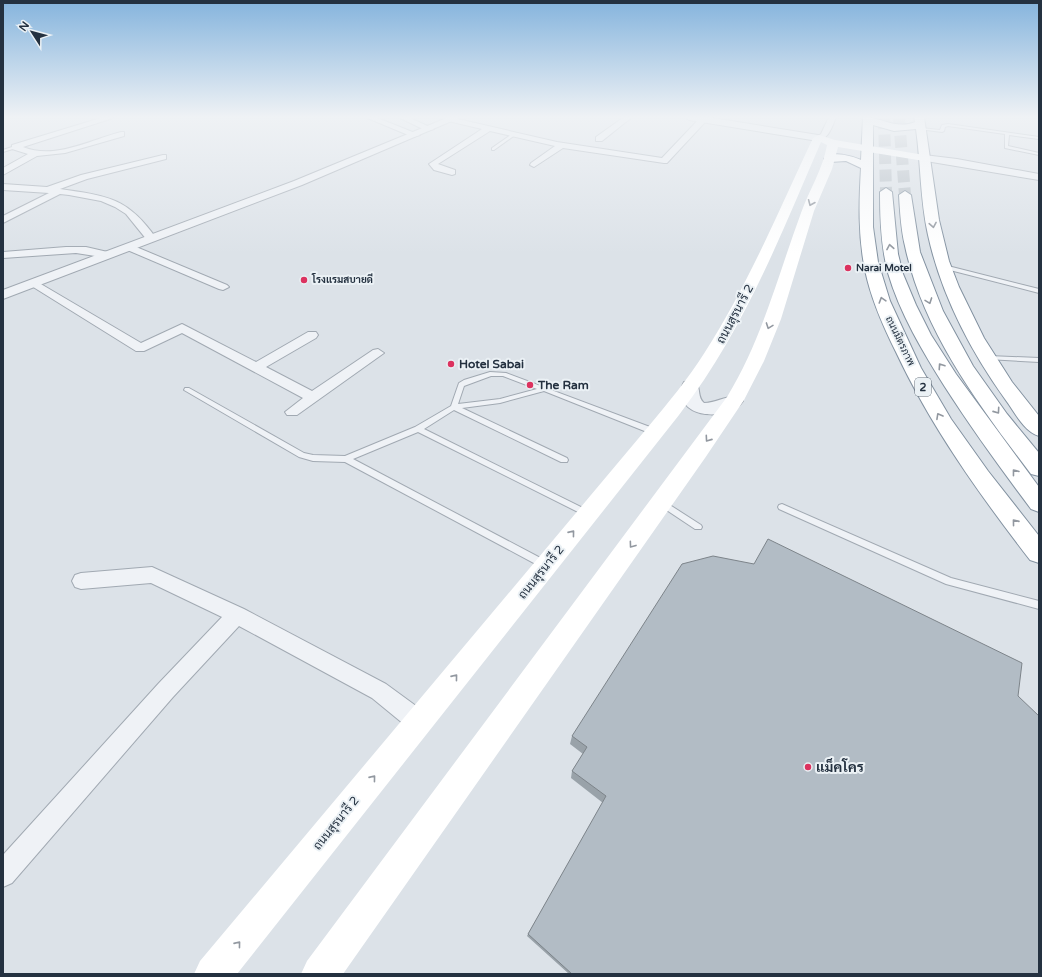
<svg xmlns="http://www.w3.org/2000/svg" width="1042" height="977" font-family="'Varela Round',Sarabun,sans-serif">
  <rect width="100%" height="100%" fill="#dce2e8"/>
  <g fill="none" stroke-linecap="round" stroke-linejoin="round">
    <g stroke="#b7bfc6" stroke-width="12" stroke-dasharray="12 5.5" stroke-linecap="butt">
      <path d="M 884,117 L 886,192"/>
      <path d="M 899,118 L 905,195"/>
    </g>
    <g stroke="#a1a9b2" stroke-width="2">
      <g id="service">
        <path d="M 948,124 L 1039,137 L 1039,139 L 1009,135 L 1008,146 L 1039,153 L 1039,155 L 1005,148 L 1005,134 L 948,126 L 945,127 L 944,131 L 942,132 L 919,129 L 921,128 L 940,130 L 942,125 Z"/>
        <path d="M 512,134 L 515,135 L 494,150 L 492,150 L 492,148 Z"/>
        <path d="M 15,146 L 16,148 L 3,152 L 3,150 Z"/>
        <path d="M 944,265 L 1039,289 L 1039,293 L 942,268 L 942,266 Z"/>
        <path d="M 989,356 L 1039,358 L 1039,362 L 987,359 L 986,358 Z"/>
        <path d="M 490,372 L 506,373 L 658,430 L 659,432 L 655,435 L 652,434 L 544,391 L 500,403 L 462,408 L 567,458 L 568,460 L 567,462 L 561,462 L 454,410 L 424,429 L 591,512 L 592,514 L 591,516 L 588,517 L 418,432 L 353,459 L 548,562 L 549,565 L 548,568 L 545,569 L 345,462 L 313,461 L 299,457 L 184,390 L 185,388 L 189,388 L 304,453 L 313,455 L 345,456 L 415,427 L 451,406 L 459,383 L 464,380 ZM 491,376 L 503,376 L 537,389 L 500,399 L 458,404 L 464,386 Z"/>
        <path d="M 662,500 L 701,525 L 702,527 L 701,529 L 695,529 L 659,505 L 658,503 L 659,501 Z"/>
        <path d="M 782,504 L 951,578 L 1039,601 L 1039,609 L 946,584 L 779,509 L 778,507 L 779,505 Z"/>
      </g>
    </g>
    <g stroke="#a1a9b2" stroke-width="2">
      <g id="minor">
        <path d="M 104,117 L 113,118 L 23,147 C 55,160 90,140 121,132 L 124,132 L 124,136 L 65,153 L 37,156 L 3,175 L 3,168 L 28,154 L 12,149 L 12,145 Z"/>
        <path d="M 365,117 L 375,117 L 420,135 L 413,137 Z"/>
        <path d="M 398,117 L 408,117 L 434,129 L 427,131 Z"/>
        <path d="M 449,117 L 557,142 L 662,158 L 700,118 L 707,120 L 667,163 L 664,163 L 563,148 L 534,167 L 530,165 L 531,163 L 555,146 L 490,131 L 438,164 L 455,170 L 455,174 L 452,175 L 434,170 L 429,164 L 482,129 L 448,121 L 447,119 Z"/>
        <path d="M 624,117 L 632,117 L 602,141 L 596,141 L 596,137 Z"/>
        <path d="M 829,117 L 836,117 C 832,127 828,142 815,140 L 814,138 L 821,134 Z"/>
        <path d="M 163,155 L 166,155 L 166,159 L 87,179 L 60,189 C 107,196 127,197 156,238 L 155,240 L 147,240 L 126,214 L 115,207 L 101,201 L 69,195 L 60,194 L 3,223 L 3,216 L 49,193 L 3,190 L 3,184 L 47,187 L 81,175 Z"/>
        <path d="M 129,244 L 227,285 L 229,287 L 223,290 L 219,289 L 125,249 L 124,247 Z"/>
        <path d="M 66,247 L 86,247 L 112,253 L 113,255 L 108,258 L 76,253 L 3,258 L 3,252 Z"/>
        <path d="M 34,280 L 141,343 L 182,324 L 256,362 L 308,332 L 316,332 L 318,335 L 316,338 L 266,367 L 312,391 L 373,350 L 378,349 L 384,353 L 297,415 L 287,415 L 285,412 L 303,398 L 182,333 L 144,351 L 136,351 L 30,285 L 28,283 L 30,281 Z"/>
        <path d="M 152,567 L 244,609 L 386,684 L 427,714 L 430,722 L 427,730 L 419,733 L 411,730 L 372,698 L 239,626 L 173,697 L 12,883 L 3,887 L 3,855 L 159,683 L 222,617 L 151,583 L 81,589 L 75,587 L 72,581 L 75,575 L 81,573 Z"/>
      </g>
    </g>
    <g stroke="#a1a9b2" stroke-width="2">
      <g id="tertiary">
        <path d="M 449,117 L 461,117 L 302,185 L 3,299 L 3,290 L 294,181 Z"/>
        <path d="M 685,117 L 707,117 L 818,135 L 823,138 L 818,141 L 689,120 Z"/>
        <path d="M 924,155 L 957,159 L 1039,174 L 1039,180 L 920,160 L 919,158 Z"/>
        <path d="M 690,381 L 696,382 C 701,389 697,397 704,403 C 717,403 728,394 740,397 L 743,401 C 732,418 688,421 682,397 C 681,392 681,387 684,382 Z"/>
      </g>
    </g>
    <g stroke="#8291a0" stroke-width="2">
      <g id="trunk">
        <path d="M 863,117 C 881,117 896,130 915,122 L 914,117 L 924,117 L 939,220 L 949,261 L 959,287 L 984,338 L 1012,382 L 1039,416 L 1039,436 C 1024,432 1014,411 1005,399 C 970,350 941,294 928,235 C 920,200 921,164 916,129 L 894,131 L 873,125 L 873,227 L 878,262 L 890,301 L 921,368 L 951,419 L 988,471 L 1039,536 L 1039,563 L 1030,560 C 980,495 931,427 896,352 C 883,326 871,299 865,270 C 858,236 859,202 861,168 L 846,161 L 830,162 L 824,159 C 832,150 852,156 861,160 Z"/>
        <path d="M 886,188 L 892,192 L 898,254 L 903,274 L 916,305 L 931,335 L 956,374 L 1039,487 L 1039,512 L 1031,509 C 1001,469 972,429 945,387 C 923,352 900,314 888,273 C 881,247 880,219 880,192 Z"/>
        <path d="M 905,191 L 911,195 L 920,252 L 943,311 L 973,366 L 1007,414 L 1039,453 L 1039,476 L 1031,474 C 979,405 923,332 905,246 C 901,230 900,212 899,195 Z"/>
      </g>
    </g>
    <use href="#service" fill="#eff2f6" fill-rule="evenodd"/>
    <use href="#minor" fill="#eff2f6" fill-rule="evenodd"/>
    <use href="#tertiary" fill="#eff2f6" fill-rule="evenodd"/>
    <path fill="#fff" fill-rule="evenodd" d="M 819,135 L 835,140 L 924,155 L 930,158 L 924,161 L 838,147 L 832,169 L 814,211 L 781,319 L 764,361 L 744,400 L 705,458 L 343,974 L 301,974 L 307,961 L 727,397 C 762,340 778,275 801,213 C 809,190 823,169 827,145 L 821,142 C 779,239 744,330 679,415 L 237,974 L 194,974 L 200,961 L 648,427 C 668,403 688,379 705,352 C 748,285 779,210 813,138 Z"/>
    <use href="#trunk" fill="#fff" fill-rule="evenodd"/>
  </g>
  <path fill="#99a2a9" d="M 1018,696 L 1039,974 L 569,974 L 527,936 L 528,934 L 603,803 L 571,778 L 572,771 L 583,754 L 570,744 L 572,736 Z"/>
  <path fill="#b2bcc5" stroke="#7d848a" d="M 768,539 L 1022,663 L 1018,696 L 1039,716 L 1039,974 L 572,974 L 528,934 L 606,796 L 572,771 L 587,747 L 572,736 L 682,564 L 713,556 L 754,564 Z"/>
  <defs><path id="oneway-chevron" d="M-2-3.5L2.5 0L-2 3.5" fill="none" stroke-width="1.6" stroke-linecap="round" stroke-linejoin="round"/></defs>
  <g stroke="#9298a0">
    <use href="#oneway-chevron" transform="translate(811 203) rotate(113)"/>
    <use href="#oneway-chevron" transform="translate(933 225) rotate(80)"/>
    <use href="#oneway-chevron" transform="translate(890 247) rotate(-100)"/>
    <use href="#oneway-chevron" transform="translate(882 300) rotate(-107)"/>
    <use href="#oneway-chevron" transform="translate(929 301) rotate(70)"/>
    <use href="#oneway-chevron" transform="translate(769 326) rotate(110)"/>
    <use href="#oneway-chevron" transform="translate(941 366) rotate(-124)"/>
    <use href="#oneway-chevron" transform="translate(997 411) rotate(55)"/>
    <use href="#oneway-chevron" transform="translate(939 416) rotate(-119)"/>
    <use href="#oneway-chevron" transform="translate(708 439) rotate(125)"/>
    <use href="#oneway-chevron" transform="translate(1015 472) rotate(-128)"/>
    <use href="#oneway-chevron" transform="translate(1015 522) rotate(-129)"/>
    <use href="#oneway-chevron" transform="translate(572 533) rotate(-51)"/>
    <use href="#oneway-chevron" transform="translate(632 545) rotate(126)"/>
    <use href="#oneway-chevron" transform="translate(455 677) rotate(-51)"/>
    <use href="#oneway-chevron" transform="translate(373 778) rotate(-51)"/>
    <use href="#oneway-chevron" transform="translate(238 944) rotate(-51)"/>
  </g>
  <linearGradient id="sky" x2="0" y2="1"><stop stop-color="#85b4dd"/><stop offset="0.46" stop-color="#eff2f5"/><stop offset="1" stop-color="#eff2f5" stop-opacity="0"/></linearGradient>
  <rect width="1042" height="254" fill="url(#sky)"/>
  <g fill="#dc325f" stroke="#ebf1f5" stroke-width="1.5">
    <circle cx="848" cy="268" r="4"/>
    <circle cx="304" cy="280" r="4"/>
    <circle cx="451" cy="364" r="4"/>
    <circle cx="530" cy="385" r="4"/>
    <circle cx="808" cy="767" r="4"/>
  </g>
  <g text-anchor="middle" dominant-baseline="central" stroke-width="4" stroke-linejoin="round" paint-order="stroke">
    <g font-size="10" font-weight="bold" fill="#243140" stroke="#ebf1f5" text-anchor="start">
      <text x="856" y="268">Narai Motel</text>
      <text x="312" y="280">โรงแรมสบายดี</text>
    </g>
    <g font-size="10" fill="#243140" stroke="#ebf1f5">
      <text transform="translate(900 341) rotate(64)">ถนนมิตรภาพ</text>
    </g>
    <rect fill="#ebf1f5" stroke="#606b76" stroke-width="1" x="915" y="378" width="16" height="18" rx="3"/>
    <g font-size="11" font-weight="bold" fill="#243140">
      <text x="923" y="387">2</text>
    </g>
    <g font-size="12" fill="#243140" stroke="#ebf1f5">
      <text transform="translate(735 314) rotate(-62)">ถนนสุรนารี 2</text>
      <text transform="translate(541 572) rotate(-51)">ถนนสุรนารี 2</text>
      <text transform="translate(336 823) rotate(-51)">ถนนสุรนารี 2</text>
    </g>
    <g font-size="12" font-weight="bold" fill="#243140" stroke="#ebf1f5" text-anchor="start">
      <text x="459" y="364">Hotel Sabai</text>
      <text x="538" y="385">The Ram</text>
    </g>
    <g font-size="14" font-weight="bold" fill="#243140" stroke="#ebf1f5" text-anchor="start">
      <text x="816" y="767">แม็คโคร</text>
    </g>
  </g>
  <rect width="1042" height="977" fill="none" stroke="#243140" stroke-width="8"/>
  <g transform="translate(32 32) rotate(306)" stroke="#ebf1f5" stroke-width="3" paint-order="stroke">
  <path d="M0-3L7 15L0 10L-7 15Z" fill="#243140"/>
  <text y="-6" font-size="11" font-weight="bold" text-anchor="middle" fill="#243140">N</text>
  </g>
</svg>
